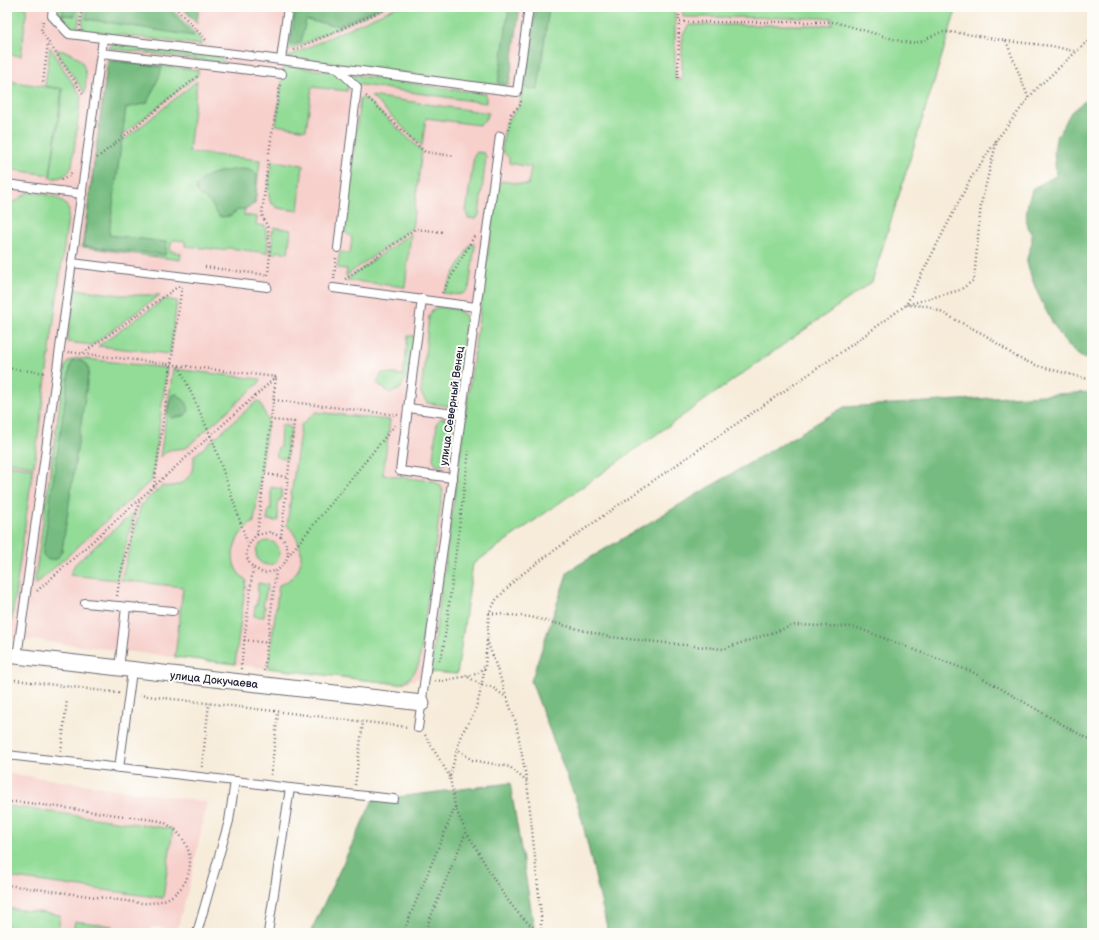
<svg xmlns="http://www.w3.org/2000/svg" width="1099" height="940" font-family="'Balsamiq Sans',sans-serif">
  <rect width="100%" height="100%" fill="#fdfcf7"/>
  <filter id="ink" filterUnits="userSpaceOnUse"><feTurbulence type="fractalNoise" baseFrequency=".025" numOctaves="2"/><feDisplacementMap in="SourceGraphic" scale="8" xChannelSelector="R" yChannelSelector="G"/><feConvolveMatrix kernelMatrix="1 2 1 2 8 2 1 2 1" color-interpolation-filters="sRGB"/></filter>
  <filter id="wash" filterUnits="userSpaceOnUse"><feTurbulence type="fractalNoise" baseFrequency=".012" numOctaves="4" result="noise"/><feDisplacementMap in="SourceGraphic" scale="16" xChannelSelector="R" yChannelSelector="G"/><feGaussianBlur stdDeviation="0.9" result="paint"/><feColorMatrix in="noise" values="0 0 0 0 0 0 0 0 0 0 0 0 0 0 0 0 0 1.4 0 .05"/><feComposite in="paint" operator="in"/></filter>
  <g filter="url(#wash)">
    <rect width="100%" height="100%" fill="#f7ecda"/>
    <g fill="#f7d0cc">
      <path d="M 7,7 L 957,7 L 872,282 L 473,564 L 457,674 L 432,672 L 402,685 L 7,637 Z"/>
      <path d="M 7,773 L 207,802 L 191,879 L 177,930 L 151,927 L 150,933 L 7,933 Z"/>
    </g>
    <g fill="#93dc97" stroke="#5a7f69">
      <path d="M 7,7 L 27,7 L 21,56 L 7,54 Z"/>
      <path d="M 59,7 L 80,7 L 78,30 L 69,28 L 58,18 Z"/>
      <path d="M 84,7 L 170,7 L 201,40 L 201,45 L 82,30 Z"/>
      <path d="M 291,7 L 385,7 L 285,52 Z"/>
      <path d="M 396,7 L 515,7 L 504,86 L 287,57 Z"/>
      <path d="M 533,7 L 675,7 L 675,80 L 682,80 L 682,36 L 689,25 L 832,25 L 832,18 L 683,17 L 683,7 L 957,7 L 872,282 L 473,564 L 457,674 L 430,672 L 497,187 L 501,181 L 528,185 L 531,167 L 509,163 L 509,158 L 502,151 L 505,124 L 520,105 Z"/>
      <path d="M 113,44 L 220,57 L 226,63 L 108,48 Z"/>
      <path d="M 50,47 L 81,96 L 72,166 C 68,176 60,179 50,178 L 63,89 L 45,86 Z"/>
      <path d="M 56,50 C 84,53 88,67 85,93 Z"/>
      <path d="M 108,59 L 198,70 L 198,75 L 95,157 Z"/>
      <path d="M 284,65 L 486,94 L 486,103 L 348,83 L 347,91 L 312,87 L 306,130 L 276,125 Z"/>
      <path d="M 7,81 L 62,89 L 50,175 L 7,169 Z"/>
      <path d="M 197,81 L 189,152 L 260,160 L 255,204 L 245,208 L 244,215 L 257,217 L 256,225 L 265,226 L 268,242 L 267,253 L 229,248 L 222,250 L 185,246 L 185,241 L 174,240 L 171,243 L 170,251 L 181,253 L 180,260 L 82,247 L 94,164 Z"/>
      <path d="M 371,96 L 489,113 L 484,121 L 479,125 L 426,118 L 422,146 Z"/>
      <path d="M 360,98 L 366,99 L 422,151 L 412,228 L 346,276 L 347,269 L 337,268 L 340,252 L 350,253 L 352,238 L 344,231 Z"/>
      <path d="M 477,152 L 484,153 L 486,157 L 479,215 L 476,219 L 468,218 L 466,212 L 474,156 Z"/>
      <path d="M 272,161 L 303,165 L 298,211 L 278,208 L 270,202 L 268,190 Z"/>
      <path d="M 28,192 C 44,194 61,194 69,210 L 34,466 L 7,462 L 7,201 L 15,202 Z"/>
      <path d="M 274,227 L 291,230 L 288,253 L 277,251 L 275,254 L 271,253 L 273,242 L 271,232 L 273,232 Z"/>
      <path d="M 411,233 L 405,287 L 346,280 Z"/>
      <path d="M 472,242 L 475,246 L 469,288 C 463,298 453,294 443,293 Z"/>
      <path d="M 75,289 L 121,295 L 160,295 L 92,345 L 67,342 Z"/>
      <path d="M 165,299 L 177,301 L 170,354 L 98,346 Z"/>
      <path d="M 438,307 L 457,309 L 466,316 L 457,396 L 453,403 L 448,406 L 427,403 L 421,393 L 429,316 L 432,310 Z"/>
      <path d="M 408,336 L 414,336 L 409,373 L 400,389 L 390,393 L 377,383 L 382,373 L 403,375 Z"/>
      <path d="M 77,358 L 167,368 L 152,480 L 34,586 L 65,367 L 69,361 Z"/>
      <path d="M 173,369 L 260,379 L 260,382 L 186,448 L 169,450 L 160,457 Z"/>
      <path d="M 257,401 L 260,402 L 268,421 L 254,522 C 234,533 223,564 246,580 L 235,664 L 175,657 L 183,587 L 121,580 L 141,505 L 162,486 C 182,489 195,476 194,456 Z"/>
      <path d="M 316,412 L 390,420 L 383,475 L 434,481 L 440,485 L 443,490 L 419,663 C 415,673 409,682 398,684 L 268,668 L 279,585 C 308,575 306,544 287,525 L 301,425 Z"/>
      <path d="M 441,418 L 449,420 C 453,425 451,455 447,461 C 445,466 440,466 436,465 L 433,459 L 437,422 Z"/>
      <path d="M 281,425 L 291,427 L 290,438 L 287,438 L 287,459 L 276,457 L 278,447 L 280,447 Z"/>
      <path d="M 7,465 L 33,468 L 10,632 L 7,632 Z"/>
      <path d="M 271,487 L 282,489 L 281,500 L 278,500 L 278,521 L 267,520 L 269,509 L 271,509 Z"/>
      <path d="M 135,511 L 117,580 L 70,575 L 75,564 Z"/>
      <circle cx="268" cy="553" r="12"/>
      <path d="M 258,583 L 268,585 L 263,606 L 265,606 L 264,617 L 254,616 L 255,605 L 257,605 Z"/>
      <path d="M 7,806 L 173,829 L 163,898 L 7,877 Z"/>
      <path d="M 7,908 L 60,915 L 58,933 L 7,933 Z"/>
      <path d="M 75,921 L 112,926 L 111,933 L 73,933 Z"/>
    </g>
    <g fill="#76bc80" stroke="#4c6f5e">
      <path d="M 63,7 L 76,7 L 75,16 L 62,15 Z"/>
      <path d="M 88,7 L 167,7 L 194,36 L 86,19 Z"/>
      <path d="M 182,7 L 199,7 L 197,24 Z"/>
      <path d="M 296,7 L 380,7 L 338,26 L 306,20 L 301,42 L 290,46 Z"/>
      <path d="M 509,7 L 520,7 L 509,85 L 498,83 Z"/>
      <path d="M 536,7 L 549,7 L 538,90 L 525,88 Z"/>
      <path d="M 108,60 L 162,67 L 160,75 L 147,103 L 126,108 L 109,235 L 167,242 L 165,255 L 83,246 Z"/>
      <path d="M 1086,100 L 1092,100 L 1092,361 C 1064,359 1032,286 1027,262 C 1026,254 1033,246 1032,238 C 1032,234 1029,230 1028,227 C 1024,213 1028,201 1033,188 L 1056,176 L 1054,151 L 1056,139 L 1071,112 Z"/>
      <path d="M 241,169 L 252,170 L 257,175 L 255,202 L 249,208 L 238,210 L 230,216 L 221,217 C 215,214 215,209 211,204 C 206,198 200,197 196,190 C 199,172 225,171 241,169 Z"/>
      <path d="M 80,360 L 86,364 L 89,370 L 62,551 L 57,559 L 48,560 L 43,555 L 43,550 L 70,366 L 73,361 Z"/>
      <path d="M 1092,392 L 1092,933 L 604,933 L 607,927 L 579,808 L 531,681 L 568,571 L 844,407 Z"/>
      <path d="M 177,394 L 187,403 L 189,411 L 184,416 L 171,418 L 167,412 L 172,395 Z"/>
      <path d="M 510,783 L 535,933 L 310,933 L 373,800 Z"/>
    </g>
  </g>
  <g filter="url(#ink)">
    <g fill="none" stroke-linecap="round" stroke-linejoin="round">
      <g stroke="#6d6973" stroke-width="10">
        <g id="lane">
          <path d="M 53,7 L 52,16 L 69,34 L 251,56"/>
          <path d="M 101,53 L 250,70"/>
          <path d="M 258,57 L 517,92 L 529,7"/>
          <path d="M 281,60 L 288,7"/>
          <path d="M 336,67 L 357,87 L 338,248"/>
          <path d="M 256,71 L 282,74"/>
          <path d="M 7,184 L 82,194"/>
          <path d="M 72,263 L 267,287"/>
          <path d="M 333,288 L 476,307"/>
          <path d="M 422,299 L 400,471 L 453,478"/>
          <path d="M 408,408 L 462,415"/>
          <path d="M 85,603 L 173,611"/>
          <path d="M 17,657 L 103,39"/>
          <path d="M 119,669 L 126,607"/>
          <path d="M 418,728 L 500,136"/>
          <path d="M 7,755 L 235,781 L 229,821 L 197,933"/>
          <path d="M 119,768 L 132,671"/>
          <path d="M 235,781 L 290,788 L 268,933"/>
          <path d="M 290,788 L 394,799"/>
        </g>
      </g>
      <g stroke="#6d6973" stroke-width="17">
        <path id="street" d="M 7,655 L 422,703"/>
      </g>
      <g stroke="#6d6973" stroke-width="2.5" stroke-dasharray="1 3" stroke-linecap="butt">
        <path d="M 175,7 L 206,40"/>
        <path d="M 679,7 L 679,22 L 835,22 L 907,43 L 920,42 L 941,32 L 961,33 L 1006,41 L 1029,99"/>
        <path d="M 43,21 L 41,31 L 84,95"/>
        <path d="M 80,26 L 82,7"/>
        <path d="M 1006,41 L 1052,46 L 1077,52"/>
        <path d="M 294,50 L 390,7"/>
        <path d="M 678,78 L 679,22"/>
        <path d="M 43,82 L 48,43"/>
        <path d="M 366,96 L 425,152 L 454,156"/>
        <path d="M 509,130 L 511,114 L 520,105 L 521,101"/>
        <path d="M 997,140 L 981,204 L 974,280 L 960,290 L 906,305 L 929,306 L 985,335 L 1018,358 L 1038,366 L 1092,380"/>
        <path d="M 269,153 L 280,84"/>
        <path d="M 97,158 L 199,75"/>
        <path d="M 268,160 L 262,215 L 268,228 L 270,253 L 268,275"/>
        <path d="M 61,180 L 68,177 L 73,171"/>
        <path d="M 205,267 L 268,275"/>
        <path d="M 334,279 L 336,258"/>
        <path d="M 345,279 L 415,229 L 443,232"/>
        <path d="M 442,293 L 475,235"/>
        <path d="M 68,352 L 276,377"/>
        <path d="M 83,353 L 179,286"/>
        <path d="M 179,366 L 213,441 L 248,545"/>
        <path d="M 7,368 L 46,373"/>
        <path d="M 274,400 L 398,415"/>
        <path d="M 265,474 L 288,477"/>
        <path d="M 154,486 L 182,285"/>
        <path d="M 257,535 L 270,532 L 281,537"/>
        <path d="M 288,556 L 395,425"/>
        <path d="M 254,568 L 263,573 L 276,571"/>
        <path d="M 37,591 L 276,377"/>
        <path d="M 117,596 L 120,576 L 140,499"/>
        <path d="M 489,613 L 531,617 L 610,637 L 723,649 L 795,625 L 855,627 L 972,672 L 1086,738 L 1092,739"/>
        <path d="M 244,640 L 268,643"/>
        <path d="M 487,640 L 507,697"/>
        <path d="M 439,661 L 443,651 L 469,451"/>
        <path d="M 241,669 L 253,567 C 242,557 247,543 257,535 L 276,377"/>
        <path d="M 264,671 L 276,571 C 289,563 292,549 281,537 L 294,422 L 272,420"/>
        <path d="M 465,675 L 481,685 L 492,687 L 507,698 L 516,723 L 527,782"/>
        <path d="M 7,679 L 120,693"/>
        <path d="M 435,680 L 442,681 L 477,674 L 484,667"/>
        <path d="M 139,695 L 408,727"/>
        <path d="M 425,735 L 450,777"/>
        <path d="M 61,751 L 67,700"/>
        <path d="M 202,767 L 209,703"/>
        <path d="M 271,775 L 278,712"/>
        <path d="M 355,785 L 363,722"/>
        <path d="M 7,802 L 21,802 L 161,821 C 209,843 194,907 141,903 L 7,885"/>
        <path d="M 466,832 C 489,867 505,909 541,933"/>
        <path d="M 403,933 L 455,807 L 450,777 L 457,749"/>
        <path d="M 424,933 L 466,832 L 455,807"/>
        <path d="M 541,933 L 541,915 L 527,782 L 510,767 L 472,760 L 457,749 L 461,735 L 474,713 L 479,698 L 485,667 L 489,613 L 496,600 L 517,578 L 548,555 L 647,485 L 850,346 L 906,305 L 971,178 L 998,138 L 1035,90 L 1092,37"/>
      </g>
      <use href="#lane" stroke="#fff" stroke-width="8"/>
      <use href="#street" stroke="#fff" stroke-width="15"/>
    </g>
  </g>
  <g text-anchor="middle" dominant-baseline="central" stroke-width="4" stroke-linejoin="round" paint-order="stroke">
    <g font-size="11" fill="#22223b" stroke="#fdfcf7">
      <text transform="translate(452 406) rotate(-82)">улица Северный Венец</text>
      <text transform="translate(214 680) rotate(6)">улица Докучаева</text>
    </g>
  </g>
  <rect width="1099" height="940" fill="none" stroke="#fdfcf7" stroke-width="24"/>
</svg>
